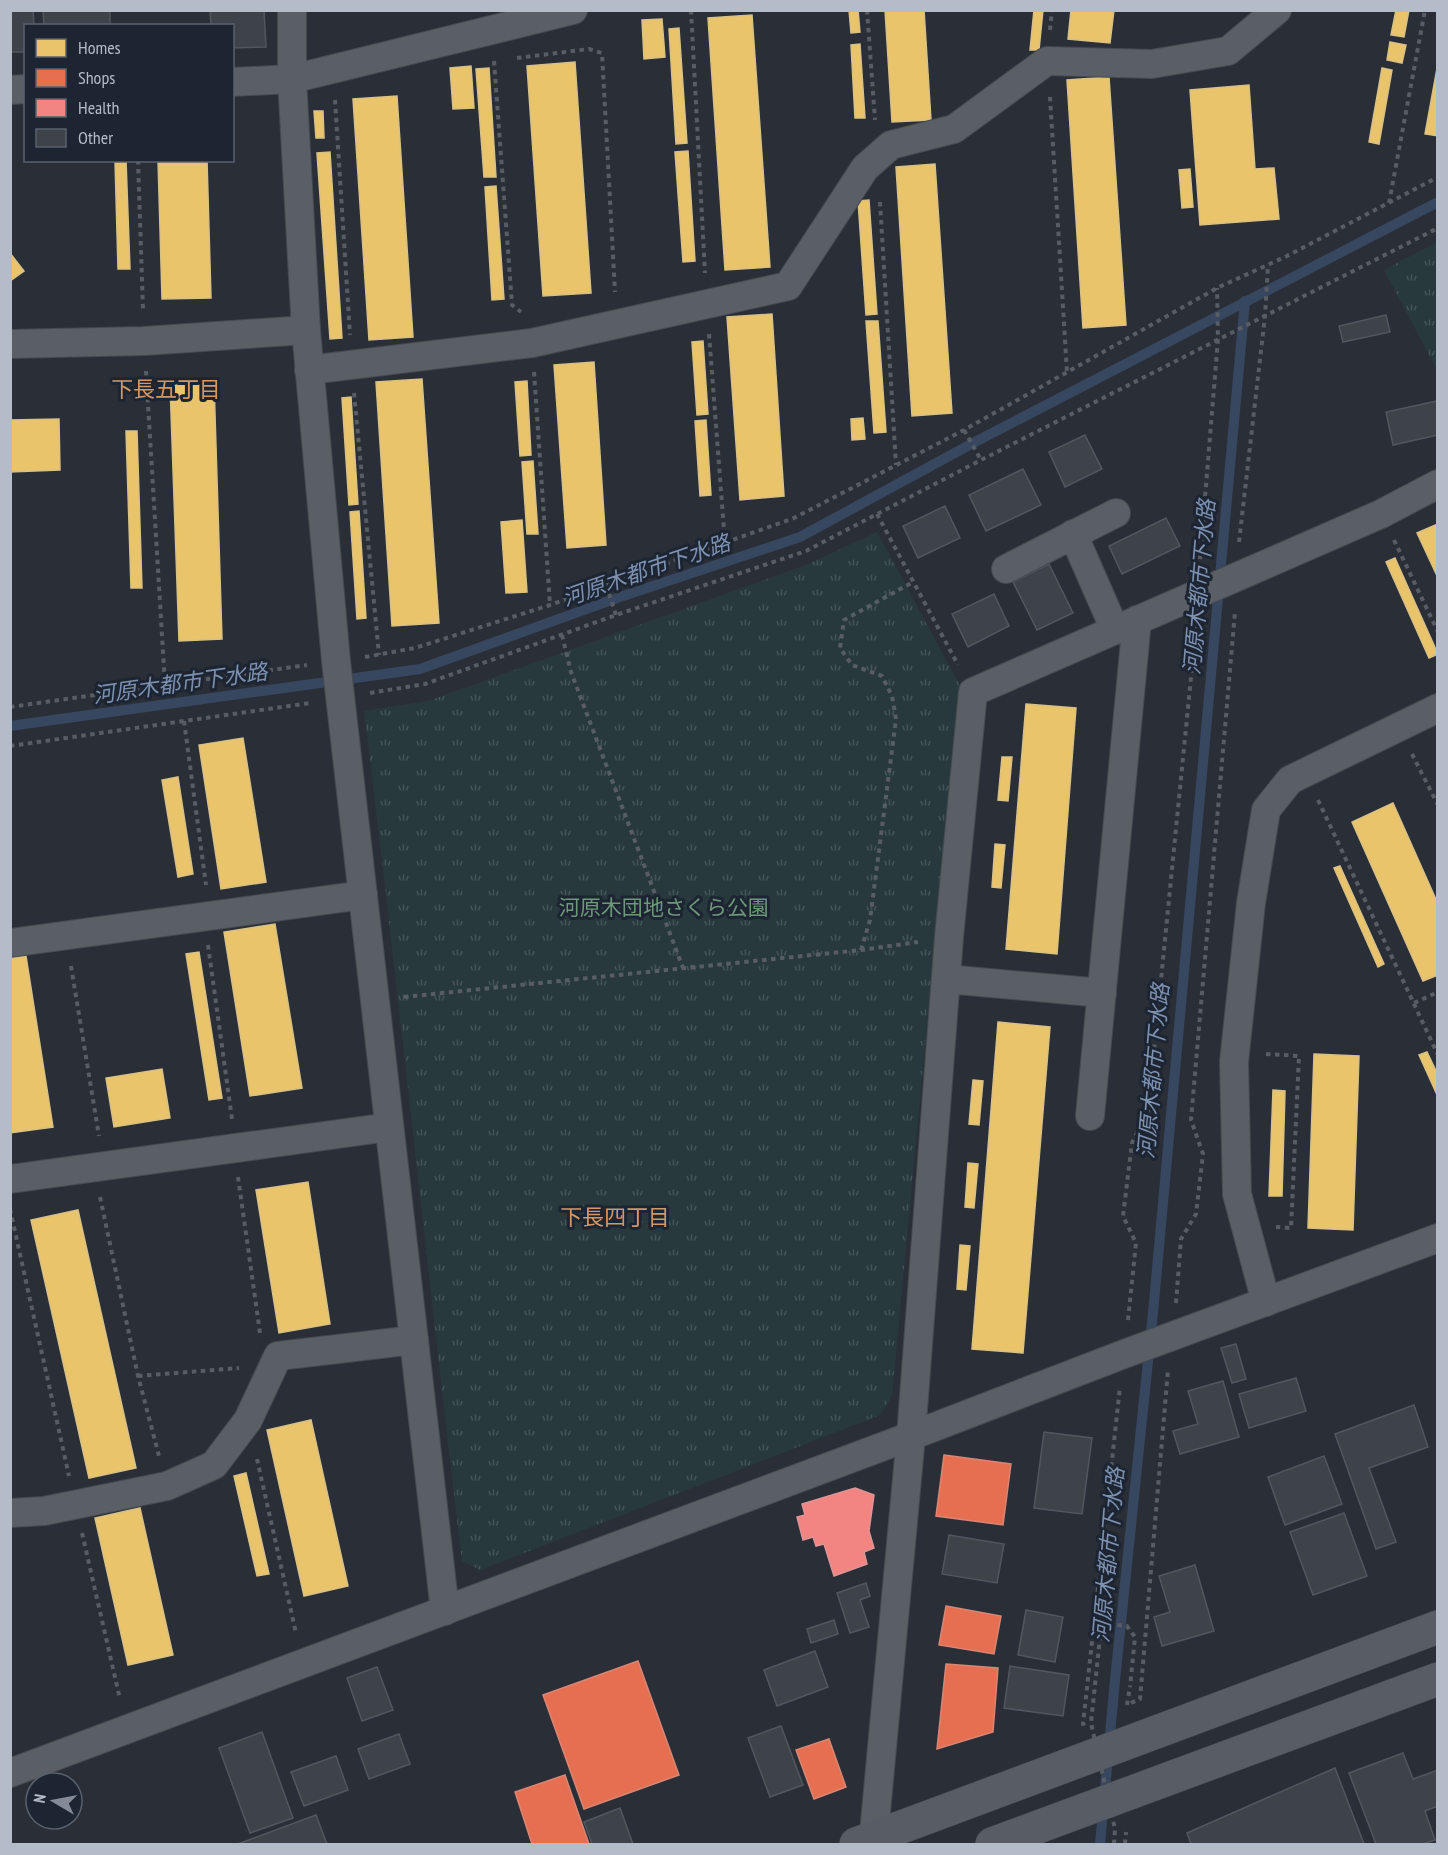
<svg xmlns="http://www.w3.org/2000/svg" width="1448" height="1855" font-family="'PT Sans Narrow','Noto Sans JP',sans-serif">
  <defs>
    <pattern id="park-tufts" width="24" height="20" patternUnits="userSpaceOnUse" patternTransform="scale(1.5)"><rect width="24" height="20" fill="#27393d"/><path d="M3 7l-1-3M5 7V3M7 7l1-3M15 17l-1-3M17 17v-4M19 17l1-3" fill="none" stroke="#445458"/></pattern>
  </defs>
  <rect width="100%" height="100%" fill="#2a2f37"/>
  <g fill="url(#park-tufts)">
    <path d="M 1437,242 L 1437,370 L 1384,270 Z"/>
    <path d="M 877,532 L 959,684 L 892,1395 L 880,1415 L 480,1570 L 462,1561 C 428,1278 399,994 364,711 L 428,701 L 806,565 Z"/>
  </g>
  <g fill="#e9c46a" stroke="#d9c186" stroke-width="1.5">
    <path d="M 849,10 L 858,10 L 860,32 L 851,33 Z"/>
    <path d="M 885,10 L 924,10 L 931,120 L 892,122 Z"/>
    <path d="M 1034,10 L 1043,10 L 1039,50 L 1030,50 Z"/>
    <path d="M 1071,10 L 1114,10 L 1110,43 L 1068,39 Z"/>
    <path d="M 1396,10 L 1409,10 L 1404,37 L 1391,35 Z"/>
    <path d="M 752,15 L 770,267 L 725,270 L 708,18 Z"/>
    <path d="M 662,19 L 665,57 L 644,59 L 642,20 Z"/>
    <path d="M 679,28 L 687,143 L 676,144 L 669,29 Z"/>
    <path d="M 1390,42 L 1406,45 L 1402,63 L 1387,60 Z"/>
    <path d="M 860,44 L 865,118 L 855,118 L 851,45 Z"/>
    <path d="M 575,62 L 591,293 L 543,296 L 527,66 Z"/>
    <path d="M 1438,63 L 1438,136 L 1425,134 Z"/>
    <path d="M 471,66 L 474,108 L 453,109 L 450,68 Z"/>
    <path d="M 489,68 L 496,177 L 484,177 L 476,69 Z"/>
    <path d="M 1382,68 L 1392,70 L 1379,144 L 1369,142 Z"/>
    <path d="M 1109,77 L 1126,325 L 1083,328 L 1067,80 Z"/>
    <path d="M 1249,85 L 1255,169 L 1274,168 L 1279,219 L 1200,225 L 1190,90 Z"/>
    <path d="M 397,96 L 413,337 L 369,340 L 353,99 Z"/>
    <path d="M 314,111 L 323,111 L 324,138 L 316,138 Z"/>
    <path d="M 688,151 L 695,261 L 683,262 L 675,152 Z"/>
    <path d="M 330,152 L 342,338 L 330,339 L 317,153 Z"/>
    <path d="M 126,160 L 130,269 L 118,269 L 115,161 Z"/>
    <path d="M 158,160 L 207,160 L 211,298 L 162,299 Z"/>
    <path d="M 935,164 L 952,413 L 912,416 L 896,167 Z"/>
    <path d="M 1190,169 L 1193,207 L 1182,208 L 1179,170 Z"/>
    <path d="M 496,186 L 504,299 L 492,300 L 485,187 Z"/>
    <path d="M 869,200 L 877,314 L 866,315 L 858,201 Z"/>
    <path d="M 10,253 L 24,271 L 10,281 Z"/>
    <path d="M 772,314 L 784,496 L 740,500 L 727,317 Z"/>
    <path d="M 866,321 L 878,321 L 886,432 L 874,433 Z"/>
    <path d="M 703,341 L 708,414 L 697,415 L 692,342 Z"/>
    <path d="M 594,362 L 606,545 L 567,548 L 554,365 Z"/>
    <path d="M 422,379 L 439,623 L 392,626 L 376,382 Z"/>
    <path d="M 527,381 L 531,455 L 520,456 L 515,382 Z"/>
    <path d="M 214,382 L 222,639 L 179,641 L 170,384 Z"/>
    <path d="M 351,397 L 358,504 L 349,505 L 342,398 Z"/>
    <path d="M 863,418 L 865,439 L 852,440 L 851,419 Z"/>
    <path d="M 59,419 L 60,470 L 10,472 L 10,420 Z"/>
    <path d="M 706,420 L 711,495 L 700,496 L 695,421 Z"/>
    <path d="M 126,431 L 137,431 L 142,588 L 131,588 Z"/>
    <path d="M 533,461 L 538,534 L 527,534 L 522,462 Z"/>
    <path d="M 359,511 L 366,618 L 357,619 L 350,512 Z"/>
    <path d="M 522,520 L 527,592 L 506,593 L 501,522 Z"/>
    <path d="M 1438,524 L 1438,578 L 1417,533 Z"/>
    <path d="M 1395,558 L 1438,654 L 1429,658 L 1386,562 Z"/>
    <path d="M 1026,704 L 1076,708 L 1057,954 L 1006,949 Z"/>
    <path d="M 243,738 L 266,882 L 221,889 L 199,745 Z"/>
    <path d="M 1002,757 L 1012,757 L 1008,801 L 998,800 Z"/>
    <path d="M 178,777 L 193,874 L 178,877 L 162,780 Z"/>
    <path d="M 1393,803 L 1438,904 L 1438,975 L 1423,981 L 1352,822 Z"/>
    <path d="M 995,844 L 1005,845 L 1001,888 L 992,887 Z"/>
    <path d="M 1340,866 L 1384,964 L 1378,967 L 1334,868 Z"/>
    <path d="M 275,924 L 302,1088 L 250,1096 L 224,932 Z"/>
    <path d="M 199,952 L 222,1098 L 209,1100 L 186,954 Z"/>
    <path d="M 26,956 L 53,1127 L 10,1133 L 10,958 Z"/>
    <path d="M 998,1022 L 1050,1027 L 1023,1353 L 972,1349 Z"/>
    <path d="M 1427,1052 L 1438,1075 L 1438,1097 L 1419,1055 Z"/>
    <path d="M 1314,1054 L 1359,1056 L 1353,1230 L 1308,1228 Z"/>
    <path d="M 162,1069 L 170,1118 L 114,1127 L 106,1078 Z"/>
    <path d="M 973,1080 L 983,1081 L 979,1125 L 969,1124 Z"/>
    <path d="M 1273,1090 L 1285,1091 L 1282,1196 L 1269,1196 Z"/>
    <path d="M 968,1163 L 978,1164 L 974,1208 L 965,1207 Z"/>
    <path d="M 308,1182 L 330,1324 L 279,1333 L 256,1190 Z"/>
    <path d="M 78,1210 L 136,1468 L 89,1478 L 31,1220 Z"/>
    <path d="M 960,1245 L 970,1246 L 966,1290 L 957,1289 Z"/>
    <path d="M 311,1420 L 348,1586 L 304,1596 L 267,1430 Z"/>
    <path d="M 246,1473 L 269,1574 L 257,1576 L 234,1476 Z"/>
    <path d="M 140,1508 L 173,1655 L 128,1665 L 95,1518 Z"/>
  </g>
  <g fill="#e76f51" stroke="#d88675" stroke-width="1.5">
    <path d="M 944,1455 L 1011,1464 L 1003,1525 L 936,1516 Z"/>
    <path d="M 946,1606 L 1001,1616 L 994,1654 L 939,1645 Z"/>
    <path d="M 638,1661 L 679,1775 L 584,1809 L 543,1695 Z"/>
    <path d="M 946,1664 L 998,1668 L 993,1732 L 937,1749 Z"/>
    <path d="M 829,1739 L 846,1787 L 814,1799 L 796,1750 Z"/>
    <path d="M 565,1775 L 589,1844 L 532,1844 L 515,1792 Z"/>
  </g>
  <path fill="#f28482" stroke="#df9497" stroke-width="1.5" d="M 855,1488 L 874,1495 L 869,1531 L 874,1548 L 864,1552 L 867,1564 L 834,1576 L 824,1544 L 816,1546 L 813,1537 L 803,1540 L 797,1517 L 805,1515 L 802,1504 Z"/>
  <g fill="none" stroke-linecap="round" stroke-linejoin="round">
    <g stroke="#384760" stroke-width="10">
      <path d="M 10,726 L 420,669 L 617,598 L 800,537 L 975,442 L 1438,202"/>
      <path d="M 1100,1844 L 1115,1680 L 1153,1313 L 1245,301"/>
    </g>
  </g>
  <g fill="#3e434a" stroke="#52575f" stroke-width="1.5">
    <path d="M 10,10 L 33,10 L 34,26 L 26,26 L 26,52 L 10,52 Z"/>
    <path d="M 43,10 L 110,10 L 110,26 L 44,26 Z"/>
    <path d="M 210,10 L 264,10 L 266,47 L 232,48 L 232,26 L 211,26 Z"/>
    <path d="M 1386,315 L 1390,332 L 1343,342 L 1339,326 Z"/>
    <path d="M 1437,401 L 1438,435 L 1393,445 L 1386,412 Z"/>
    <path d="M 1085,435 L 1102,469 L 1065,487 L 1049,452 Z"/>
    <path d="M 1023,469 L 1041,505 L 986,531 L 969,495 Z"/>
    <path d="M 945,506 L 960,538 L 918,558 L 903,526 Z"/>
    <path d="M 1166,518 L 1180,546 L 1122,574 L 1109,546 Z"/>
    <path d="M 1049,564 L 1073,613 L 1037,630 L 1013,582 Z"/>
    <path d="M 994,594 L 1009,626 L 968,647 L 952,614 Z"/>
    <path d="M 1236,1344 L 1246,1379 L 1232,1383 L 1221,1348 Z"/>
    <path d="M 1296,1378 L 1306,1411 L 1249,1428 L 1239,1394 Z"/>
    <path d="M 1223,1381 L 1239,1437 L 1180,1454 L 1173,1431 L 1198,1424 L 1188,1391 Z"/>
    <path d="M 1414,1405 L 1428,1447 L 1369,1468 L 1396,1542 L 1376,1549 L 1335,1434 Z"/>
    <path d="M 1044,1432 L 1092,1438 L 1082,1514 L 1034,1508 Z"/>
    <path d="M 1324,1456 L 1342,1504 L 1285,1525 L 1268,1477 Z"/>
    <path d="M 1344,1513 L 1367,1576 L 1313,1595 L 1290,1532 Z"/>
    <path d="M 949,1535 L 1004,1544 L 997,1583 L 942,1574 Z"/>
    <path d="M 1195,1565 L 1214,1631 L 1162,1646 L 1154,1617 L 1170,1612 L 1159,1576 Z"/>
    <path d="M 866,1583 L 870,1596 L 860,1600 L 869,1627 L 850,1633 L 837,1593 Z"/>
    <path d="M 1026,1610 L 1063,1617 L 1055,1662 L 1018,1655 Z"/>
    <path d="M 834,1620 L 838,1634 L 811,1643 L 807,1629 Z"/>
    <path d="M 815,1651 L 828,1687 L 777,1706 L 764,1670 Z"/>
    <path d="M 1010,1666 L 1069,1675 L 1063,1716 L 1004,1708 Z"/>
    <path d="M 377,1667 L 393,1710 L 362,1721 L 347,1678 Z"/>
    <path d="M 781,1726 L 803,1785 L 770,1797 L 748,1738 Z"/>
    <path d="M 262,1732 L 293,1818 L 250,1833 L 219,1748 Z"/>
    <path d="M 399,1734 L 410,1764 L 369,1779 L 358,1749 Z"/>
    <path d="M 1403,1753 L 1413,1779 L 1438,1770 L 1438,1806 L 1425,1811 L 1435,1840 L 1423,1844 L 1376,1844 L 1349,1773 Z"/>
    <path d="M 336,1756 L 348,1790 L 304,1806 L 291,1772 Z"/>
    <path d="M 1335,1768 L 1364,1844 L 1191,1844 L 1187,1833 Z"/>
    <path d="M 620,1808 L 633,1844 L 592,1844 L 584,1822 Z"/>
    <path d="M 316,1815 L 327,1844 L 238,1844 Z"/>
  </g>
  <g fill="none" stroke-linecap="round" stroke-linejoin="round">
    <g stroke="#464a50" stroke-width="30">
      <g id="street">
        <path d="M 292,10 L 292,79 L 306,330 L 336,661 L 445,1611"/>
        <path d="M 232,82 L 292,79 L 573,10"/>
        <path d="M 10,90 L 26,89"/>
        <path d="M 10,344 L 144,341 L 306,330"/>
        <path d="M 309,370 L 532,343 L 788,286 L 865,168 L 891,145 L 954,129 L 1047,61 L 1152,64 L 1228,51 L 1277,10"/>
        <path d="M 1073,534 L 1115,630"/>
        <path d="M 1006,569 L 1116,513"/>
        <path d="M 10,943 L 363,895"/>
        <path d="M 946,979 L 1102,993"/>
        <path d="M 1090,1116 L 1137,620"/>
        <path d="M 10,1179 L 389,1127"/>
        <path d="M 1266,1302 L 1237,1194 L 1234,1062 L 1251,903 L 1266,810 L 1290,780 L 1438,708"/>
        <path d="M 10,1513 L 44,1511 L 167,1486 L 214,1465 L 248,1420 L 278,1356 L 414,1340"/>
        <path d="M 10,1773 L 911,1436 L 1124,1354 L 1438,1238"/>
        <path d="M 873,1844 L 911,1436 L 949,937 L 973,692 L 1381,514 L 1438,484"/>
      </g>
    </g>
    <g stroke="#464a50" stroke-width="34">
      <g id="secondary">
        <path d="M 856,1844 L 1438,1627"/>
        <path d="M 992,1844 L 1438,1679"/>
      </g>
    </g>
    <g stroke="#575d63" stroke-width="4" stroke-dasharray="4.5 4.5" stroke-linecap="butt">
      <path d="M 691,10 L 705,273"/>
      <path d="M 867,10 L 875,120"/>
      <path d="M 1050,30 L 1052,10"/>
      <path d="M 517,58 L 589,49 L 602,53 L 615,292"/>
      <path d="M 494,61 L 512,305 L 521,312"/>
      <path d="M 1050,97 L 1067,372"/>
      <path d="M 335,100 L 350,335"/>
      <path d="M 138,160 L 143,310"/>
      <path d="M 880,202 L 896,465"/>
      <path d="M 1389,203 L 1425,10"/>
      <path d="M 709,334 L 725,543"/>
      <path d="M 146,371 L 165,685"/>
      <path d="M 534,372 L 550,605"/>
      <path d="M 354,393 L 379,655"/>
      <path d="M 964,430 L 981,460"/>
      <path d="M 877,514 L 958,665"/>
      <path d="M 1394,540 L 1438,632"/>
      <path d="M 1239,542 L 1265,316 L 1268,265"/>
      <path d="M 1200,559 L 1218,339 L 1217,288"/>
      <path d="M 606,585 L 616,615"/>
      <path d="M 562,635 L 571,672 L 683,968"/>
      <path d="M 365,657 L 415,648 L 550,605 L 794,518 L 964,430 L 1217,288 L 1287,256 L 1438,177"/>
      <path d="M 370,693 L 425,684 L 616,615 L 806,551 L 981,460 L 1438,228"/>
      <path d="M 10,707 L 307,665"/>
      <path d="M 184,721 L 206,885"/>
      <path d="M 10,746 L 310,703"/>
      <path d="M 1412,754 L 1438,805"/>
      <path d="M 1318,800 L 1438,1055"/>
      <path d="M 208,945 L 232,1119"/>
      <path d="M 861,950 L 870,920 L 896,719 L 892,696 L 882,676 L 852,665 L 840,648 L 844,620 L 913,582"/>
      <path d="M 71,966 L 99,1136"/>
      <path d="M 404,997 L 861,950 L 918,942"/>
      <path d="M 1414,1003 L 1438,992"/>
      <path d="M 1266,1054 L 1299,1056 L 1291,1228 L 1276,1227"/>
      <path d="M 238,1177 L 260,1333"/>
      <path d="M 100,1197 L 138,1376 L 159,1456"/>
      <path d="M 10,1209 L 69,1476"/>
      <path d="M 1176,1303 L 1181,1239 L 1196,1214 L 1203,1154 L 1191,1120 L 1235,612"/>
      <path d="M 1128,1320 L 1136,1243 L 1123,1216 L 1132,1143 L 1148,1111 L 1196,627"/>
      <path d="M 138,1376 L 239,1368"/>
      <path d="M 257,1459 L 296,1633"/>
      <path d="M 82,1533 L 120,1699"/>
      <path d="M 1131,1703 L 1140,1699 L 1168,1370"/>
      <path d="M 1127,1705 L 1130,1687"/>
      <path d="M 1085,1723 L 1083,1724 L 1120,1387"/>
      <path d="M 1125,1844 L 1126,1832"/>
    </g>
    <use href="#street" stroke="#5a5e65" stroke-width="28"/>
    <use href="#secondary" stroke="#585c64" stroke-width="33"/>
    <path stroke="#575d63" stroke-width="4" stroke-dasharray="4.5 4.5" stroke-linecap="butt" d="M 1114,1844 L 1115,1829 L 1091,1723 L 1100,1637 L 1110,1624 L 1127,1626 L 1135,1637 L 1130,1687"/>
  </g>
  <g text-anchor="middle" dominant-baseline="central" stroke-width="6" stroke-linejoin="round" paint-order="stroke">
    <g font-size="21" fill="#6c9978" stroke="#1d2532">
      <text x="664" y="907">河原木団地さくら公園</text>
    </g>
    <g font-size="22" fill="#d39965" stroke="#1d2532">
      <text x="166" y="389">下長五丁目</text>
      <text x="615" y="1217">下長四丁目</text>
    </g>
    <g font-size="22" font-style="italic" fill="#7c90b0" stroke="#1d2532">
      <text transform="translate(646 570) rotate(-19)">河原木都市下水路</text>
      <text transform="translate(1199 587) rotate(-85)">河原木都市下水路</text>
      <text transform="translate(180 683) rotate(-8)">河原木都市下水路</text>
      <text transform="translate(1153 1071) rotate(-85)">河原木都市下水路</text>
      <text transform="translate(1108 1555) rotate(-85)">河原木都市下水路</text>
    </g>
  </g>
  <rect width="1448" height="1855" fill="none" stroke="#b4bbc9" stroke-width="24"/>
  <rect x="24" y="24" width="210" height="138" fill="#1d2532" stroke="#59616e" stroke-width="1.5"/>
  <rect x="36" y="39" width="30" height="18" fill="#e9c46a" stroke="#59616e" stroke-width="1.5"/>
  <text x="78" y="54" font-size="18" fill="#b4bbc9">Homes</text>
  <rect x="36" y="69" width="30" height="18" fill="#e76f51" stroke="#59616e" stroke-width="1.5"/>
  <text x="78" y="84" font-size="18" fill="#b4bbc9">Shops</text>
  <rect x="36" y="99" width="30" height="18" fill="#f28482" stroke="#59616e" stroke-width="1.5"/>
  <text x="78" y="114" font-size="18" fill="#b4bbc9">Health</text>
  <rect x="36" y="129" width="30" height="18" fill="#3e434a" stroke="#59616e" stroke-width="1.5"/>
  <text x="78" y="144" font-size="18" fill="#b4bbc9">Other</text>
  <g transform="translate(54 1801) rotate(280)"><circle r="28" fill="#1d2532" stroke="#59616e" stroke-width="1.5"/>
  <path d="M0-4.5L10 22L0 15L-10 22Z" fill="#848a96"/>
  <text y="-9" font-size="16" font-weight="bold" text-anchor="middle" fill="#b4bbc9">N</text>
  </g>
</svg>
